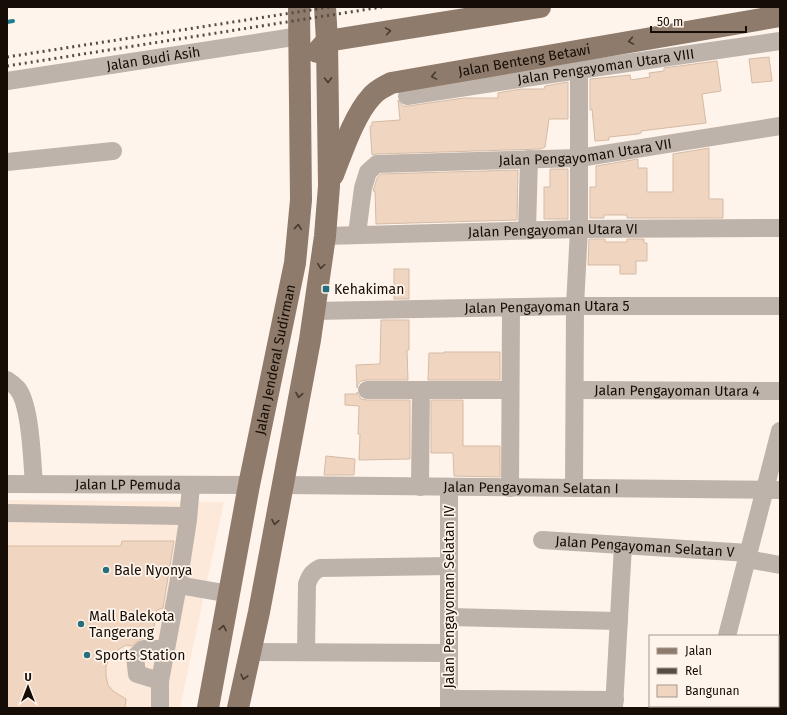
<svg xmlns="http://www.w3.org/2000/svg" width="787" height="715" font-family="'Fira Sans',sans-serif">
  <rect width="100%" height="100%" fill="#fff4eb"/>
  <path fill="#fde9d9" d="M 7,500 L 224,502 L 180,708 L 7,708 Z"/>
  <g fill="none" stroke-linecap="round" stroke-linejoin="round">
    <path stroke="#1c7e8e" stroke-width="4" d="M 7,22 L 13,21"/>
  </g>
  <g fill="#f0d6c1" stroke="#d4bba6">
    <path d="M 769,57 L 772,81 L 752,83 L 749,59 Z"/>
    <path d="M 717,61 L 721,91 L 702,94 L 706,123 L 641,131 L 641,133 L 638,134 L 609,137 L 609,140 L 595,141 L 592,109 L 590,110 L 590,79 L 630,75 L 631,80 L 650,77 L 649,73 L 664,71 L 664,68 Z"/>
    <path d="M 568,82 L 568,119 L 549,119 L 545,147 L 541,149 L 377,154 L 372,155 L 370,126 L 372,126 L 372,122 L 400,120 L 398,100 L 403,106 L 408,106 L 464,98 L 498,98 L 498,93 L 521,89 L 544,89 L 545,86 Z"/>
    <path d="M 709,148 L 709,199 L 723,199 L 723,218 L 627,218 L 627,215 L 604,215 L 604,218 L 590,218 L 590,187 L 596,187 L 596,166 L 638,159 L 638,168 L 647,168 L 647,192 L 673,192 L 673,154 Z"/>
    <path d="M 550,169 L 568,169 L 568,219 L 544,219 L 544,187 L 550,187 Z"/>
    <path d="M 518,170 L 517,220 L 376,224 L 375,191 L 373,191 L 377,178 L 381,174 Z"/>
    <path d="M 589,239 L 605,239 L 605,242 L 627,242 L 627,239 L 644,239 L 644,243 L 647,243 L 647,261 L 636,261 L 636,274 L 620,274 L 620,265 L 588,265 Z"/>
    <rect x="394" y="269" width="15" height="30"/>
    <path d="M 381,320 L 409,320 L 409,350 L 407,350 L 408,380 L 367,380 L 361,381 L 358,384 L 357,388 L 356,365 L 380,364 Z"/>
    <path d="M 444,352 L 500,352 L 500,380 L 428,380 L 429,353 L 444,353 Z"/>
    <path d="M 357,392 L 361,399 L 367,400 L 410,400 L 410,459 L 359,460 L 360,434 L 358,434 L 359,406 L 345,405 L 345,394 L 357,394 Z"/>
    <path d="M 431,400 L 463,400 L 463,446 L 500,446 L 500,477 L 454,476 L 453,453 L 431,453 Z"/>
    <path d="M 326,456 L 355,459 L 354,475 L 324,475 Z"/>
    <path d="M 122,541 L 174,541 L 163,608 L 157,610 L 152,638 L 140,639 L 132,646 L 126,645 L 119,649 L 109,659 L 106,666 L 106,676 L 108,685 L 113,691 L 126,699 L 125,708 L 7,708 L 7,546 L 121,546 Z"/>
  </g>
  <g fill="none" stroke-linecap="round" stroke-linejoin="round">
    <g stroke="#beb3aa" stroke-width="18">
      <path id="s1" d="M 7,81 L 300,36"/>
      <path id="s2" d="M 407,96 L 579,70 L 780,41"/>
      <path d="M 7,162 L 113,151"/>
      <path d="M 527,230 L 529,159"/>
      <path id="s3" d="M 357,234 L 363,188 L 368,172 L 377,164 L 579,158 L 780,126"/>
      <path id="s4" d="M 325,236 L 579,229 L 780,228"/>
      <path id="s5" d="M 314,311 L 575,306 L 780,306"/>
      <path d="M 7,380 C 10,382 14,385 17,388 C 31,404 32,462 34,484"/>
      <path d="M 367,390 L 510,390"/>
      <path id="s6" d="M 575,390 L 780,391"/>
      <path id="s7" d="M 7,484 L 249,485"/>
      <path id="s8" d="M 282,485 L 780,490"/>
      <path d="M 420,487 L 421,390"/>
      <path d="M 449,487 L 449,708"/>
      <path d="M 510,488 L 511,308"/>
      <path d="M 574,488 L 575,306 L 579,229 L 579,70"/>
      <path d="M 7,513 L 182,516 L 187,518"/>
      <path id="s9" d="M 542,540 L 749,553"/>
      <path d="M 747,559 L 780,565"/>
      <path d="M 178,585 L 230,594"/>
      <path d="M 449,617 L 619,621"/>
      <path d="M 727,636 L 780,431"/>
      <path d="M 250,652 L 449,653"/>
      <path d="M 306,652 L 307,584 C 310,576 312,572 320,568 L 449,566"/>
      <path d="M 160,681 L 166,649"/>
      <path d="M 449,699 L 615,700"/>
      <path d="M 160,708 L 160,681 L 137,674 L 135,657 L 143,649 L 166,649 L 178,585 L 188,520 L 191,485"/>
      <path d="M 614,708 L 623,545"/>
      <path d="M 708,708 L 709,706"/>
    </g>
    <g stroke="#8f7b6b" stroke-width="22">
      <path d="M 317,52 L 327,41 L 540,7"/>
      <path id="s10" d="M 333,175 C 342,152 355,114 371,97 C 376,90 384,87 391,83 L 780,16"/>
      <path id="s11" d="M 208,708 L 249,485 L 295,263 L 301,200 L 299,7"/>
      <path d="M 238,708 L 259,612 L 310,340 L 325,236 L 329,186 L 327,41 L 325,7"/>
    </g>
    <g stroke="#554c44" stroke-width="3" stroke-dasharray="2 4" stroke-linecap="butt">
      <path d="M 7,57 L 330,7"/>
      <path d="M 7,66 L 382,7"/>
    </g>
  </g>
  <defs><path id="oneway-chevron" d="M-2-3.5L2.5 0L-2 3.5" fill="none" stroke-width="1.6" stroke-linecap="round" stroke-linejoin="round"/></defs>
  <g stroke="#46392e">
    <use href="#oneway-chevron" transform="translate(388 31) rotate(-9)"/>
    <use href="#oneway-chevron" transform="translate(631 41) rotate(170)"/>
    <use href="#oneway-chevron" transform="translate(434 76) rotate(170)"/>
    <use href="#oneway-chevron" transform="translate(328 80) rotate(89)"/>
    <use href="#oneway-chevron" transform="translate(298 227) rotate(-84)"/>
    <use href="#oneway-chevron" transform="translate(321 266) rotate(98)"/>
    <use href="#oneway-chevron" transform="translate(299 395) rotate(101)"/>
    <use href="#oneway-chevron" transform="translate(275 522) rotate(100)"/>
    <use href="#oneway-chevron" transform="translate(223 628) rotate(-79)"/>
    <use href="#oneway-chevron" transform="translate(244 677) rotate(103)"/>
  </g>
  <g fill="#276e7c" stroke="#fff4eb" stroke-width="1.5">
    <rect x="322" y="285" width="8" height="8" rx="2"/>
    <circle cx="106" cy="570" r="4"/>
    <circle cx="81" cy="624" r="4"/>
    <circle cx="87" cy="655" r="4"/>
  </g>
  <g text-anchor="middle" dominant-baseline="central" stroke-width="3.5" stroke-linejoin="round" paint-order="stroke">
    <g font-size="14" fill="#150d06" stroke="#fff4eb">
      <text stroke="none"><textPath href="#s1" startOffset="148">Jalan Budi Asih</textPath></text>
      <text stroke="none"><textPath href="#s10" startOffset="247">Jalan Benteng Betawi</textPath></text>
      <text stroke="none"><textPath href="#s2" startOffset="201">Jalan Pengayoman Utara VIII</textPath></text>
      <text stroke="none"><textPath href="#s3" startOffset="284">Jalan Pengayoman Utara VII</textPath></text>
      <text stroke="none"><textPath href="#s4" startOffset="228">Jalan Pengayoman Utara VI</textPath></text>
      <text stroke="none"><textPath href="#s5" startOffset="233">Jalan Pengayoman Utara 5</textPath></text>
      <text stroke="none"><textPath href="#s11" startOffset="355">Jalan Jenderal Sudirman</textPath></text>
      <text stroke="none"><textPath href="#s6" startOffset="102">Jalan Pengayoman Utara 4</textPath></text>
      <text stroke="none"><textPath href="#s7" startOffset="121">Jalan LP Pemuda</textPath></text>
      <text stroke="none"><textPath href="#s8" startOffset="249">Jalan Pengayoman Selatan I</textPath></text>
      <text stroke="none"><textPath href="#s9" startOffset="103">Jalan Pengayoman Selatan V</textPath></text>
      <text transform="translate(449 597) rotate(-90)">Jalan Pengayoman Selatan IV</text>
    </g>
    <g font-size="14" fill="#150d06" stroke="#fff4eb" text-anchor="start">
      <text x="334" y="289">Kehakiman</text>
      <text x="114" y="570">Bale Nyonya</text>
      <text x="89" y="616">Mall Balekota<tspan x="89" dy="16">Tangerang</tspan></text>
      <text x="95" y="655">Sports Station</text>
    </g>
  </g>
  <rect width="787" height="715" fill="none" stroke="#150d06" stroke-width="16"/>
  <rect x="649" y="635" width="130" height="72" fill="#fff4eb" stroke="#a1988f"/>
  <rect x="657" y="648" width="20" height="6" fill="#8f7b6b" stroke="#a1988f"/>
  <text x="685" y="655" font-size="12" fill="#150d06">Jalan</text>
  <rect x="657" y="668" width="20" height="6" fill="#554c44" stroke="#a1988f"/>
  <text x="685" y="675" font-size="12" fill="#150d06">Rel</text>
  <rect x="657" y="685" width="20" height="12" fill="#f0d6c1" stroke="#a1988f"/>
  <text x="685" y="695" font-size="12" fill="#150d06">Bangunan</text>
  <g transform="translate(28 687)" stroke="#fff4eb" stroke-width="3" paint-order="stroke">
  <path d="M0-3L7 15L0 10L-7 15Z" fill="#150d06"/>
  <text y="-6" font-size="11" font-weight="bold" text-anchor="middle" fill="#150d06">U</text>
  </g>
  <path d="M651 26v6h95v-6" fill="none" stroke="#150d06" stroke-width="2"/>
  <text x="657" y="26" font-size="12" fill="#150d06" stroke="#fff4eb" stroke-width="3" paint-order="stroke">50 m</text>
</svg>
